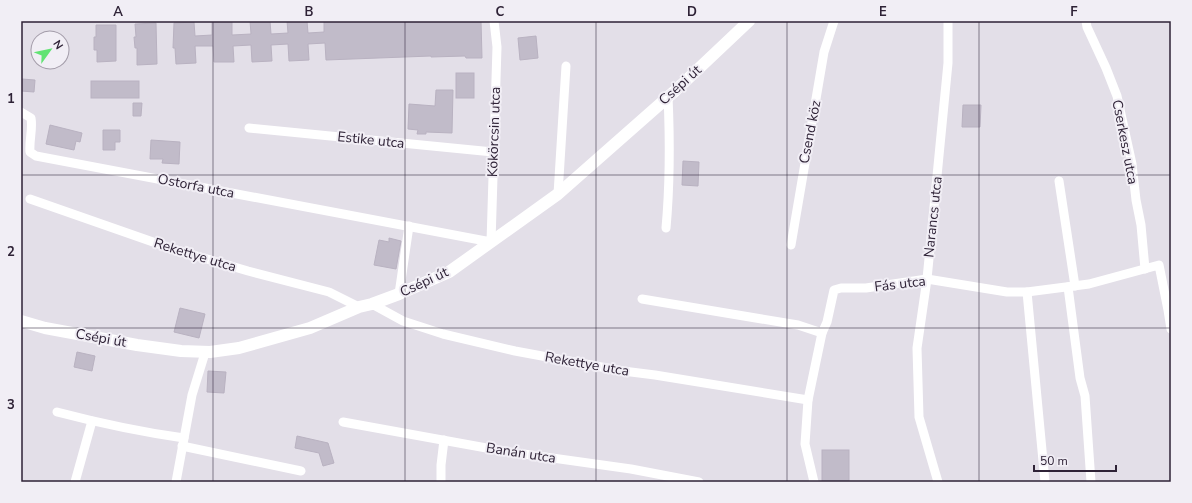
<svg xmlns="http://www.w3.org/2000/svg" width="1192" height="503" font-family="'Nunito Sans',sans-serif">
  <rect width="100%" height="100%" fill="#e3dfe8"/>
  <g fill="#c1bbc9" stroke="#b9b2c1">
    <path d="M 212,21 L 232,21 L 232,35 L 251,34 L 250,21 L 270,21 L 271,34 L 288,33 L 287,21 L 307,21 L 308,33 L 324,32 L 324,21 L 481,21 L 482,58 L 466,58 L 465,56 L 431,57 L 431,56 L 326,60 L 325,43 L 308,44 L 309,60 L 289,61 L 288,44 L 271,45 L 272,61 L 252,62 L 251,45 L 233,46 L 234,62 L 214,62 L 213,46 L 195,46 L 196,63 L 176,64 L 175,48 L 173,48 L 174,23 L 194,22 L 195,36 L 212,35 Z"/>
    <path d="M 156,23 L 157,64 L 137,65 L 137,48 L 135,48 L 134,37 L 136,37 L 135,24 Z"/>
    <path d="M 96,25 L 116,25 L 116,61 L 97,62 L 97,50 L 94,50 L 94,37 L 96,37 Z"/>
    <path d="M 536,36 L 538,58 L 520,60 L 518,38 Z"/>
    <rect x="456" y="73" width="18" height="25"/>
    <path d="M 22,79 L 35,80 L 34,92 L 21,91 Z"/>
    <rect x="91" y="81" width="48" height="17"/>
    <path d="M 436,90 L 453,90 L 452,133 L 426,132 L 426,134 L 417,134 L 418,130 L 408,129 L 409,104 L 435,106 Z"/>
    <path d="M 133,103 L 142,103 L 141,116 L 133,116 Z"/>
    <path d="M 963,105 L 981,105 L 980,127 L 962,127 Z"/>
    <path d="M 50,125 L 82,133 L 80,142 L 76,141 L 74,150 L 46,144 Z"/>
    <path d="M 103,130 L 120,130 L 120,142 L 115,142 L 115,150 L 103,150 Z"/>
    <path d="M 151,140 L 180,142 L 179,164 L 162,163 L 163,159 L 150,159 Z"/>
    <path d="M 683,161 L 699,162 L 698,186 L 682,185 Z"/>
    <path d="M 389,238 L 401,241 L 396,269 L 374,265 L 379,240 L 389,242 Z"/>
    <path d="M 180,308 L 205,314 L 199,338 L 174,332 Z"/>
    <path d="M 77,352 L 95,356 L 92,371 L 74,367 Z"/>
    <path d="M 208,371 L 226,372 L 224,393 L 207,392 Z"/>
    <path d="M 297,436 L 328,443 L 334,463 L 323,466 L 319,453 L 295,448 Z"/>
    <rect x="822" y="450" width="27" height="31"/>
  </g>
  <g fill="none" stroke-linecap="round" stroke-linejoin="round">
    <g stroke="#fff" stroke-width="9">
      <path d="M 1086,21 L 1087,27 L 1106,68 L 1117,96 L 1132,164 L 1136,200 L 1141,225 L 1145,269"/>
      <path d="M 21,112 L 31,118 C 33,129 29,140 30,152 L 36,156 L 491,242 L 497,47 L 494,21"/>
      <path d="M 249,128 L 493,152"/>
      <path d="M 1059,181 L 1075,286"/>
      <path d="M 558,194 L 566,66"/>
      <path d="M 30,199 L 173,249 L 248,271 L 329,292 L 359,307"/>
      <path d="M 666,228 C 670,184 670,141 668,96"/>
      <path d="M 791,245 L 824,52 L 834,21"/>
      <path d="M 1068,287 L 1080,378 L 1085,396 L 1091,482"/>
      <path d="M 1027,292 L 1045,482"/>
      <path d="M 399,294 L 409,226"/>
      <path d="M 642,299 L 798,325 L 822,333"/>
      <path d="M 372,304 L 403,321 L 443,334 L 515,351 L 623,371 L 655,375 L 808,400"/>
      <path d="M 57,412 C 99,423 141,432 184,438"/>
      <path d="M 343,422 L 503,451 L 631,469 L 699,482"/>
      <path d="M 182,446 L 301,471"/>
      <path d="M 75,482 L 92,421"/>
      <path d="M 176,482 L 192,395 L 205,353"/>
      <path d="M 441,482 L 441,465 L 444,440"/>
      <path d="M 814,482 L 805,444 L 808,400 L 822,333 L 827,322 L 834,290 L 841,288 L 866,288 L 927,279 L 1007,292 L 1027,292 L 1089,284 L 1159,265 L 1168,310 L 1171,329"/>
      <path d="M 938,482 L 919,417 L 917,348 L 927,279 L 948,63 L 948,21"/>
    </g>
    <path stroke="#fff" stroke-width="12" d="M 21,321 L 45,328 L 137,345 L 181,351 L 210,352 L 239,348 L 310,328 L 359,307 L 372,304 L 399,294 L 449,272 L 558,194 L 676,90 L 749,21"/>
  </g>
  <path fill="none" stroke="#2e2236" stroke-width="1" stroke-opacity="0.55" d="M 213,21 L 213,482M 405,21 L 405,482M 596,21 L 596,482M 787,21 L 787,482M 979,21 L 979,482M 21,175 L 1171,175M 21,328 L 1171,328"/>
  <g text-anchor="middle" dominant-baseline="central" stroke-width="4" stroke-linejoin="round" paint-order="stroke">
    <g font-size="14" fill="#2e2236" stroke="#f1eef5">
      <text transform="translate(680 85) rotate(-42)">Csépi út</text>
      <text transform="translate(494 132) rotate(-88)">Kökörcsin utca</text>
      <text transform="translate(810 132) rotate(-79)">Csend köz</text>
      <text transform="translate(371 140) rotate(6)">Estike utca</text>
      <text transform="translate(1125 142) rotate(79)">Cserkesz utca</text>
      <text transform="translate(196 186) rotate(11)">Ostorfa utca</text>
      <text transform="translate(933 217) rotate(-84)">Narancs utca</text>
      <text transform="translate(195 255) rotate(17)">Rekettye utca</text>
      <text transform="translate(424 282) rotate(-25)">Csépi út</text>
      <text transform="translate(900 284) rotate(-7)">Fás utca</text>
      <text transform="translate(101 338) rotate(10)">Csépi út</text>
      <text transform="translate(587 364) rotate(10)">Rekettye utca</text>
      <text transform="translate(521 453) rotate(9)">Banán utca</text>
    </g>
  </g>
  <rect width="1192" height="503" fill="none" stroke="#f1eef5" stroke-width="44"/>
  <g transform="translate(50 50) rotate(57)"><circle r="19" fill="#f1eef5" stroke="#a39ca9"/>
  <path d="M0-3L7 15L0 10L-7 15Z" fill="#61e373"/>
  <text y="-6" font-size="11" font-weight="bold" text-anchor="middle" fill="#2e2236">N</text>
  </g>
  <path d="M1034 465v6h82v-6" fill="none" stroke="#2e2236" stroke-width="2"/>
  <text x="1040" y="465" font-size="12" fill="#2e2236" stroke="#f1eef5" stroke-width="3" paint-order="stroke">50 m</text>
  <rect x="22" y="22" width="1148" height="459" fill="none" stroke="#2e2236" stroke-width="1.5"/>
  <g font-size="13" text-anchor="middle" font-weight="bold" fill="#2e2236">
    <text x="118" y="16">A</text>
    <text x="309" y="16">B</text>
    <text x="500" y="16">C</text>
    <text x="692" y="16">D</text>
    <text x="883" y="16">E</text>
    <text x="1074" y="16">F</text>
    <text x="11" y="103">1</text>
    <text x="11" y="256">2</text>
    <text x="11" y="409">3</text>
  </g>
</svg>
